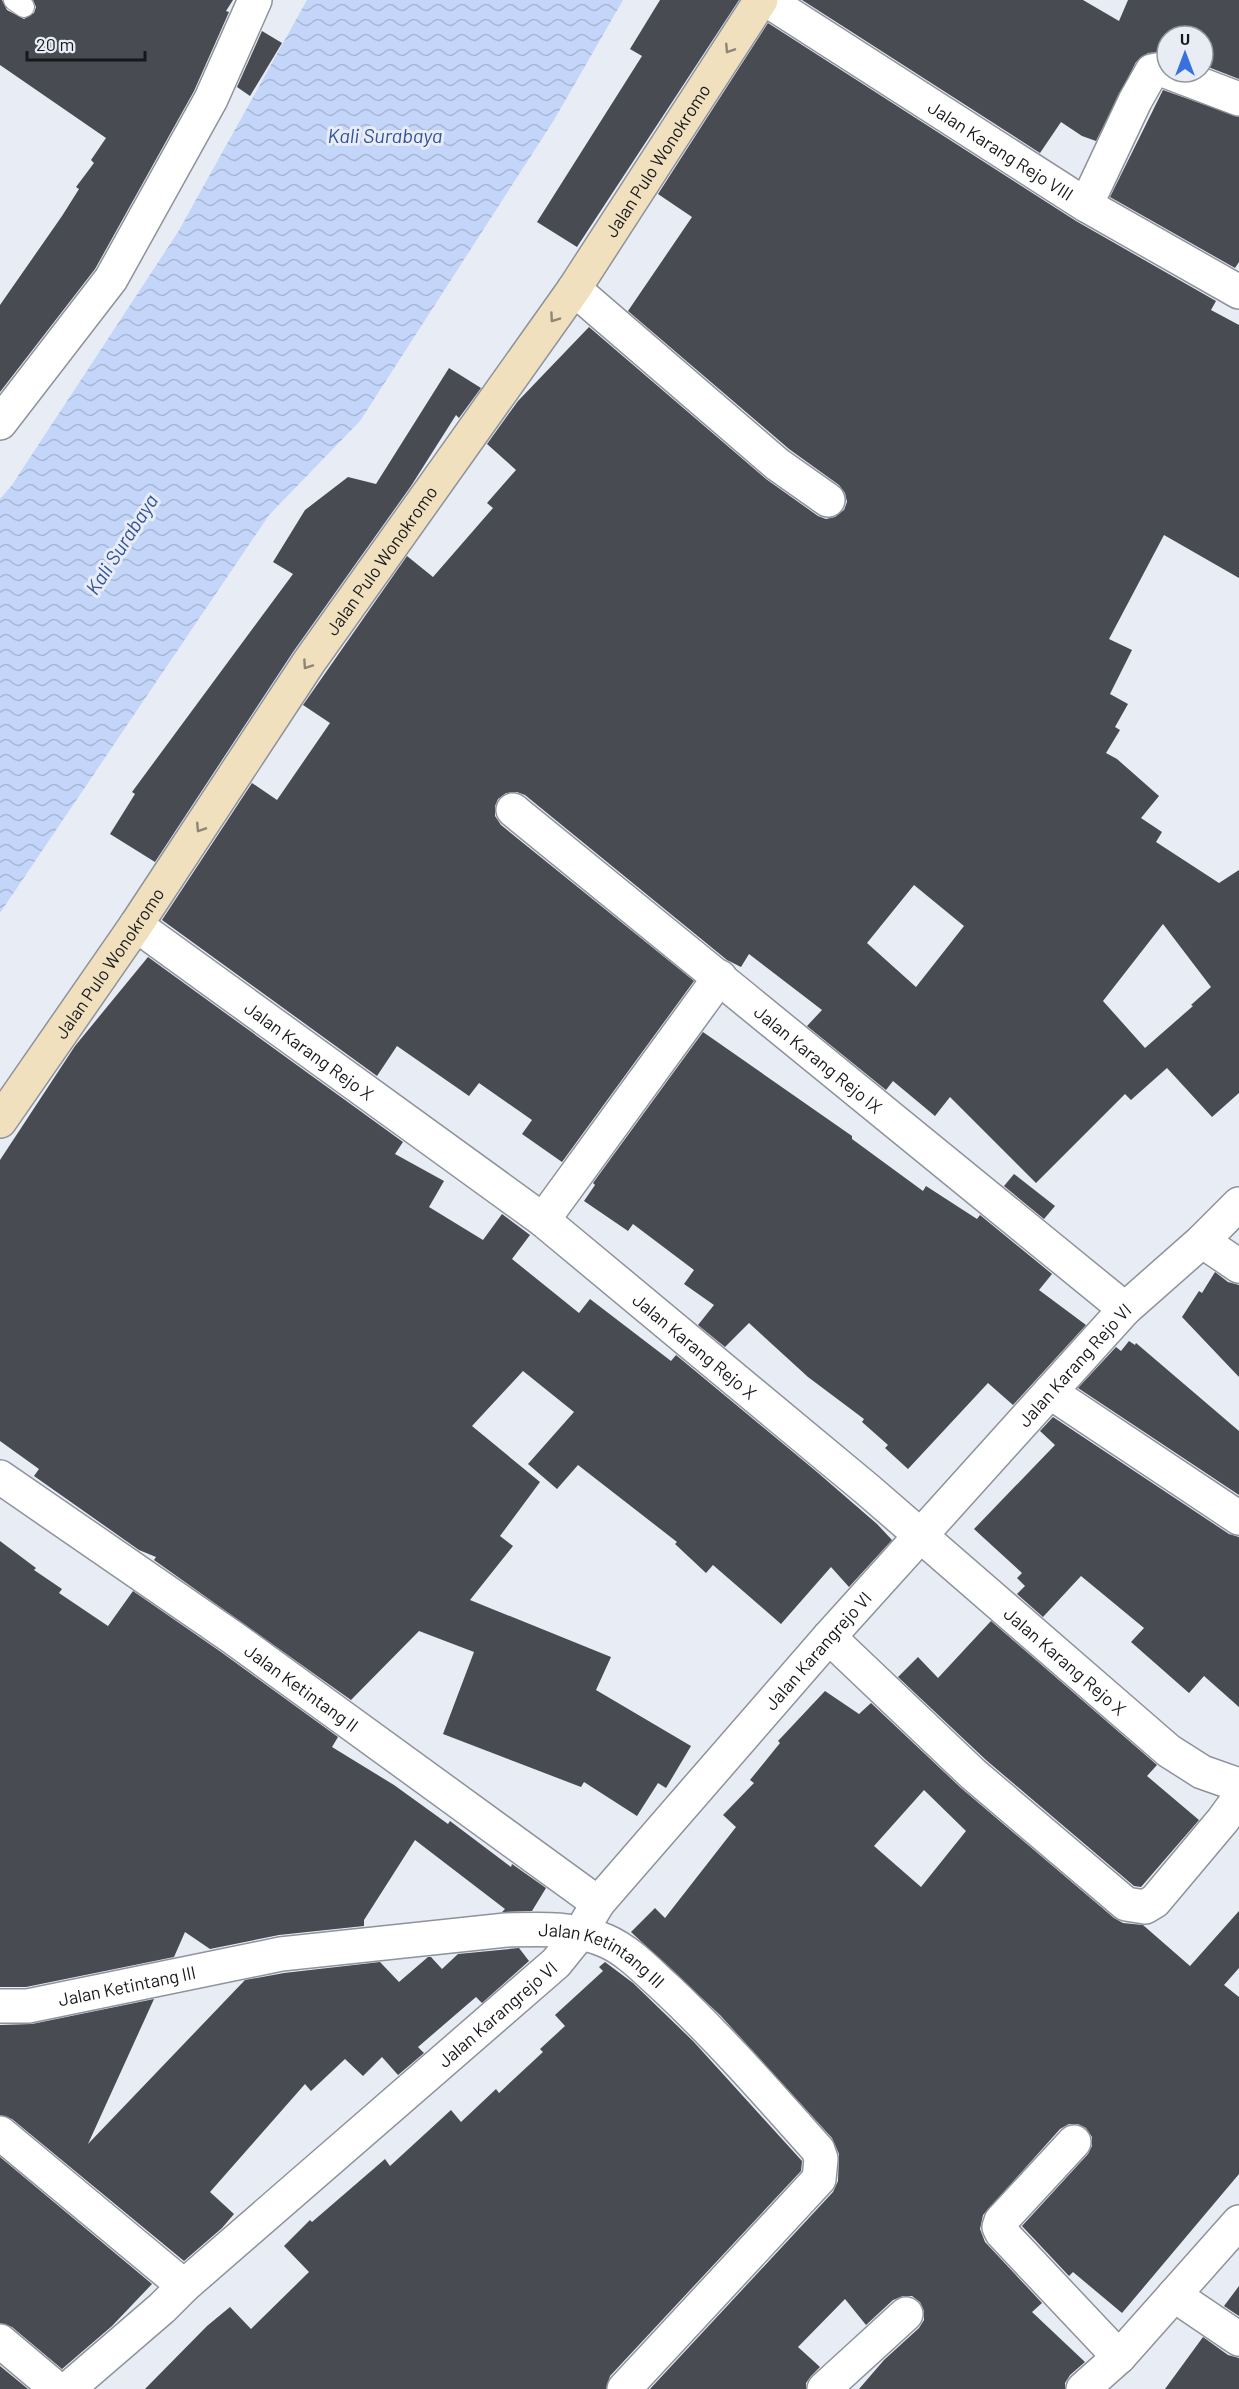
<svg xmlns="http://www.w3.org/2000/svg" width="1239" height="2389" font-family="Barlow,sans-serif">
  <defs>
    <pattern id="water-waves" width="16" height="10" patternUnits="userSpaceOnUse" patternTransform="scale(1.5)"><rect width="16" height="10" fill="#c3d5f9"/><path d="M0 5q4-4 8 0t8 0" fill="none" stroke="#a7b6d5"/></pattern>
  </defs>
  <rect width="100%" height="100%" fill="#e8ecf5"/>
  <path fill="url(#water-waves)" d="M 307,0 L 623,0 L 554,120 L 360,421 L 269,515 L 0,913 L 0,499 L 12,485 L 178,232 Z"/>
  <g fill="#484b52" fill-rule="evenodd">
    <path d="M 0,0 L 2,0 L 7,10 L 24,19 L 34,13 L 36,7 L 33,0 L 233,0 L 226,11 L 229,12 L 194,91 L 95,269 L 0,392 L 0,305 L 62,216 L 79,189 L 76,187 L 94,163 L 91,160 L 106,138 L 0,65 Z"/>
    <path d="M 660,0 L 739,0 L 577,247 L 537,222 L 642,56 L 630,49 Z"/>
    <path d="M 802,0 L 1083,0 L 1119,21 L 1128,0 L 1239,0 L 1239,79 L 1203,65 L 1203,36 L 1167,36 L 1167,51 L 1148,53 L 1136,62 L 1096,141 L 1082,136 L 1061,122 L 1040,153 Z"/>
    <path d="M 768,23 L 1076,221 L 1216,301 L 1211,310 L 1239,325 L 1239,578 L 1164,535 L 1109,639 L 1132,650 L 1110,694 L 1128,704 L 1115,727 L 1120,730 L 1106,753 L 1117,759 L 1159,796 L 1141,818 L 1162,832 L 1156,842 L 1219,883 L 1239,870 L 1239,1093 L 1212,1117 L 1167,1068 L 1131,1100 L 1125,1094 L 1036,1183 L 950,1097 L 935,1116 L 893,1081 L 886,1090 L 807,1026 L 822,1010 L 749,954 L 741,967 L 727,960 L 525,795 L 517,792 L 506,793 L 498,799 L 495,806 L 495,816 L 501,825 L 694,981 L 562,1162 L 522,1134 L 532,1120 L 479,1083 L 469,1096 L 397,1046 L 377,1076 L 162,920 L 252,783 L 277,800 L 330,723 L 303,705 L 407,556 L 433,577 L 493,508 L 487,503 L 516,470 L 487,444 L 518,401 L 589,327 L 766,479 L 818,516 L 826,519 L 835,517 L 844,510 L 847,502 L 845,493 L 839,485 L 789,449 L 628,311 L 692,217 L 658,194 ZM 914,885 L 964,926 L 916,987 L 867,943 ZM 1163,924 L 1211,987 L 1191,1005 L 1193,1006 L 1145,1048 L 1103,1001 Z"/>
    <path d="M 262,31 L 282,43 L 250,96 L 237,87 Z"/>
    <path d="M 1163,90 L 1239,117 L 1239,262 L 1235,268 L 1110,197 Z"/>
    <path d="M 449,368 L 481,388 L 459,418 L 456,415 L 411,486 L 293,652 L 155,862 L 110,834 L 135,794 L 132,792 L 293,574 L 273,562 L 305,510 L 348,477 L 376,484 Z"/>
    <path d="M 148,957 L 403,1142 L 395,1154 L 444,1181 L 429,1207 L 483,1240 L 502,1214 L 530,1235 L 512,1259 L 579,1313 L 590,1299 L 671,1361 L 676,1355 L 817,1472 L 877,1524 L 892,1540 L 849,1587 L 831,1567 L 781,1624 L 713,1565 L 706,1573 L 675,1544 L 677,1542 L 578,1465 L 557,1489 L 528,1464 L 574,1412 L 523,1371 L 472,1426 L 540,1482 L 500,1536 L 513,1546 L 470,1600 L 611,1657 L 596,1690 L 691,1746 L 666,1788 L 658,1783 L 637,1816 L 584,1782 L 581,1787 L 443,1734 L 474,1652 L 419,1631 L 351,1700 L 154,1560 L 156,1557 L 139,1550 L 34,1476 L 39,1469 L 0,1441 L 0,1160 L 75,1046 Z"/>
    <path d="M 703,1032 L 852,1136 L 852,1139 L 923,1191 L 926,1186 L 977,1219 L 980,1215 L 1052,1274 L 1039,1290 L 1086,1325 L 1013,1405 L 988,1383 L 908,1469 L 885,1448 L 888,1445 L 862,1422 L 864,1419 L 808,1377 L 749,1323 L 725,1347 L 698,1325 L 714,1305 L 684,1284 L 694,1270 L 633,1224 L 628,1231 L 584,1201 L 595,1185 L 593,1183 Z"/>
    <path d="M 1014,1174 L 1055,1206 L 1044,1219 L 1004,1186 Z"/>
    <path d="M 1215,1272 L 1228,1282 L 1239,1285 L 1239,1377 L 1182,1317 L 1199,1291 L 1202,1293 Z"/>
    <path d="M 1129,1341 L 1135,1345 L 1136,1343 L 1239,1431 L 1239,1495 L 1078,1388 L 1116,1347 L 1121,1351 Z"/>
    <path d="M 1053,1417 L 1229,1534 L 1239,1537 L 1239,1707 L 1204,1676 L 1189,1693 L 1131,1642 L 1144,1628 L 1081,1576 L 1043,1617 L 1017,1594 L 1025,1586 L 1017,1578 L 1022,1573 L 974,1529 L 1055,1445 L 1040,1431 Z"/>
    <path d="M 0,1541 L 36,1568 L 34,1570 L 62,1589 L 59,1593 L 108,1626 L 133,1591 L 221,1652 L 338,1737 L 332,1747 L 394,1785 L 448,1824 L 450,1821 L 511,1867 L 512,1864 L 546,1888 L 532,1911 L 502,1912 L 505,1909 L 415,1840 L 364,1920 L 364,1926 L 279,1935 L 210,1949 L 185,1932 L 174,1957 L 26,1987 L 0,1987 Z"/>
    <path d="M 991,1621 L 1157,1765 L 1147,1776 L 1199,1820 L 1141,1887 L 1134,1886 L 986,1760 L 898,1677 L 918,1657 L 938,1678 Z"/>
    <path d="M 825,1691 L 859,1714 L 871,1703 L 961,1788 L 1114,1918 L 1123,1923 L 1143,1925 L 1190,1966 L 1239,1911 L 1239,1968 L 1224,1985 L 1239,1997 L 1239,2174 L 1122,2313 L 1073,2272 L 1069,2276 L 1022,2226 L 1088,2154 L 1092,2146 L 1092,2137 L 1086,2128 L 1078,2124 L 1069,2124 L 1060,2129 L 983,2215 L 980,2229 L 985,2242 L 1042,2303 L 1032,2312 L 1085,2362 L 1070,2375 L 1065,2383 L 1065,2389 L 859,2389 L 884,2360 L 919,2328 L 924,2320 L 924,2311 L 920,2302 L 912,2296 L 903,2296 L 893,2300 L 866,2325 L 845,2299 L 798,2347 L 820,2367 L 811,2376 L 806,2383 L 806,2389 L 650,2389 L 833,2192 L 838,2181 L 839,2154 L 832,2138 L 720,2015 L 631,1932 L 655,1908 L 665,1918 L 736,1827 L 723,1815 L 754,1783 L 750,1780 L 780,1743 L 778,1741 ZM 924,1790 L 966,1831 L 921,1887 L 874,1846 Z"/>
    <path d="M 519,1948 L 529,1961 L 482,2003 L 476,1997 L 418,2047 L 424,2053 L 398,2075 L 382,2057 L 363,2076 L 345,2059 L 311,2091 L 305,2084 L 210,2192 L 234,2214 L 222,2228 L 184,2261 L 12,2119 L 0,2115 L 0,2025 L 32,2024 L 154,1999 L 88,2144 L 245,1980 L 284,1973 L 380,1962 L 399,1982 L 428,1957 L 431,1957 L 442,1969 L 458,1954 Z"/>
    <path d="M 605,1962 L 633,1983 L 693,2041 L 802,2161 L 801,2171 L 610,2376 L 606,2389 L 145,2389 L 207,2326 L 230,2307 L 251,2329 L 309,2272 L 284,2246 L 310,2220 L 312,2222 L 385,2159 L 390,2166 L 451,2110 L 461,2122 L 496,2089 L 499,2093 L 543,2052 L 540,2049 L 565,2026 L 555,2015 L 603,1971 L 599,1967 Z"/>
    <path d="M 0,2157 L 152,2284 L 112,2326 L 62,2369 L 12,2327 L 0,2323 Z"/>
    <path d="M 1239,2286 L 1239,2316 L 1224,2306 Z"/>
    <path d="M 1203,2337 L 1228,2355 L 1239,2358 L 1239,2389 L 1165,2389 Z"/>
    <path d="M 0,2366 L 28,2389 L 0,2389 Z"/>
  </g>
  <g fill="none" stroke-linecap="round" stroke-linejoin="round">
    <g stroke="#8e929a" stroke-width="22">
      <path id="service" d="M 14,0 L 24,7"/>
    </g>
    <g stroke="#8e929a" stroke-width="36">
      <g id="minor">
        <path id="s1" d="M 767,0 L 1086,205 L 1239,292"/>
        <path d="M 1168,72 L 1239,99"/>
        <path d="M 1086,205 L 1135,101 L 1152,71 L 1162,69 L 1167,71"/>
        <path d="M 574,289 L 777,464 L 828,500"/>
        <path d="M 0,423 L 111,279 L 211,99 L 255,0"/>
        <path id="s2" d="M 513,810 L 1125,1309"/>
        <path d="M 543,1220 L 720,977"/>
        <path d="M 1202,1241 L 1239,1266"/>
        <path d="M 1050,1392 L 1239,1518"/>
        <path id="s3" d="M 0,1477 L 232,1637 L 598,1903"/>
        <path d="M 829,1637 L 973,1774 L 1126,1904 L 1145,1907 L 1155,1901 L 1223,1820 L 1239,1798"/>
        <path id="s4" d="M 0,2006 L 28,2006 L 281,1954 L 506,1930 C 540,1929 574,1927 606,1941 C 629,1951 648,1972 667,1989 C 720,2039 769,2095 818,2150 L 821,2159 L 819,2179 L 624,2389"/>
        <path d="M 0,2133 L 184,2286"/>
        <path d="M 1074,2142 L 1001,2221 L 999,2227 L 1002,2233 L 1119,2357"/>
        <path d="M 1174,2295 L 1239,2339"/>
        <path d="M 0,2341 L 57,2389"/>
        <path id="s5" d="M 68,2389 L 162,2308 L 184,2286 L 556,1963 L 581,1932 L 598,1903 L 829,1637 L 1050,1392 L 1125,1309 L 1202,1241 L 1239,1204"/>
        <path d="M 824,2389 L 906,2314"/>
        <path d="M 1083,2389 L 1119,2357 L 1239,2222"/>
      </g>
    </g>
    <g stroke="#8e929a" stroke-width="36">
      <g id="tertiary">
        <path id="s6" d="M 136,925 L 543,1220 L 868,1490 L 1169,1751 L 1202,1772 L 1239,1785"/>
      </g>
    </g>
    <g stroke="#8e929a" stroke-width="36">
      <g id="secondary">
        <path id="s7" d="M 0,1121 L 136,925 L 309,662 L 574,289 L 761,0"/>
      </g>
    </g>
    <use href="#service" stroke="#fff" stroke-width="20"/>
    <use href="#minor" stroke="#fff" stroke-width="33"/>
    <use href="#tertiary" stroke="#fff" stroke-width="33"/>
    <use href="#secondary" stroke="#f0e0be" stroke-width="33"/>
  </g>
  <defs><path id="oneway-chevron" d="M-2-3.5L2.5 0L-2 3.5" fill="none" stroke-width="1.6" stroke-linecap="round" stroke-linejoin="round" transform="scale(1.5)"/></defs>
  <g stroke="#8e8675">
    <use href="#oneway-chevron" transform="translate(729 49) rotate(123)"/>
    <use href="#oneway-chevron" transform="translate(554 318) rotate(125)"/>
    <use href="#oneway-chevron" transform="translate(307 665) rotate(124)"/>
    <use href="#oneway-chevron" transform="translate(200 828) rotate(123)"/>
  </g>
  <g text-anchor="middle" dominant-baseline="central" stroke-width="6" stroke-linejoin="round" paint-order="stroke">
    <g font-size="18" fill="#17181c" stroke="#e8ecf5">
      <text stroke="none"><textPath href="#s1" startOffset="278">Jalan Karang Rejo VIII</textPath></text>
      <text stroke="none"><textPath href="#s7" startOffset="1164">Jalan Pulo Wonokromo</textPath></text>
      <text stroke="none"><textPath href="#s7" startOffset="678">Jalan Pulo Wonokromo</textPath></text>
      <text stroke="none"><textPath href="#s7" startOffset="192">Jalan Pulo Wonokromo</textPath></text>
      <text stroke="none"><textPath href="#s6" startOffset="214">Jalan Karang Rejo X</textPath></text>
      <text stroke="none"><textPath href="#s2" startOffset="394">Jalan Karang Rejo IX</textPath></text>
      <text stroke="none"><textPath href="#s6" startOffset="700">Jalan Karang Rejo X</textPath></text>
      <text stroke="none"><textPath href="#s5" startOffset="1440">Jalan Karang Rejo VI</textPath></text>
      <text stroke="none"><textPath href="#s5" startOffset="1056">Jalan Karangrejo VI</textPath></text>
      <text stroke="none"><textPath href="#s6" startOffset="1186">Jalan Karang Rejo X</textPath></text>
      <text stroke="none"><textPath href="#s3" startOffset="368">Jalan Ketintang II</textPath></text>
      <text stroke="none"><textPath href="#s4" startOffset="615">Jalan Ketintang III</textPath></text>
      <text stroke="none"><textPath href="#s4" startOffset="129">Jalan Ketintang III</textPath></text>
      <text stroke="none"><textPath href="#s5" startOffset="570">Jalan Karangrejo VI</textPath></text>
    </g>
    <g font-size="20" font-style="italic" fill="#325297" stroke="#e8ecf5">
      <text x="385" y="135">Kali Surabaya</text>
      <text transform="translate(121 544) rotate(-57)">Kali Surabaya</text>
    </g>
  </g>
  <g transform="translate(1185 54)"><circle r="28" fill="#e8ecf5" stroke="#94979e" stroke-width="1.5"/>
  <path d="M0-4.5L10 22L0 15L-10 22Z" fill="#3970e0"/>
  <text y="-9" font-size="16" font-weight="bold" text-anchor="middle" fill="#17181c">U</text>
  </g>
  <path d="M27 51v9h118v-9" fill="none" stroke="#17181c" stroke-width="3"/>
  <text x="36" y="51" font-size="18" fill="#17181c" stroke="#e8ecf5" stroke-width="4.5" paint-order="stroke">20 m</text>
</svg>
